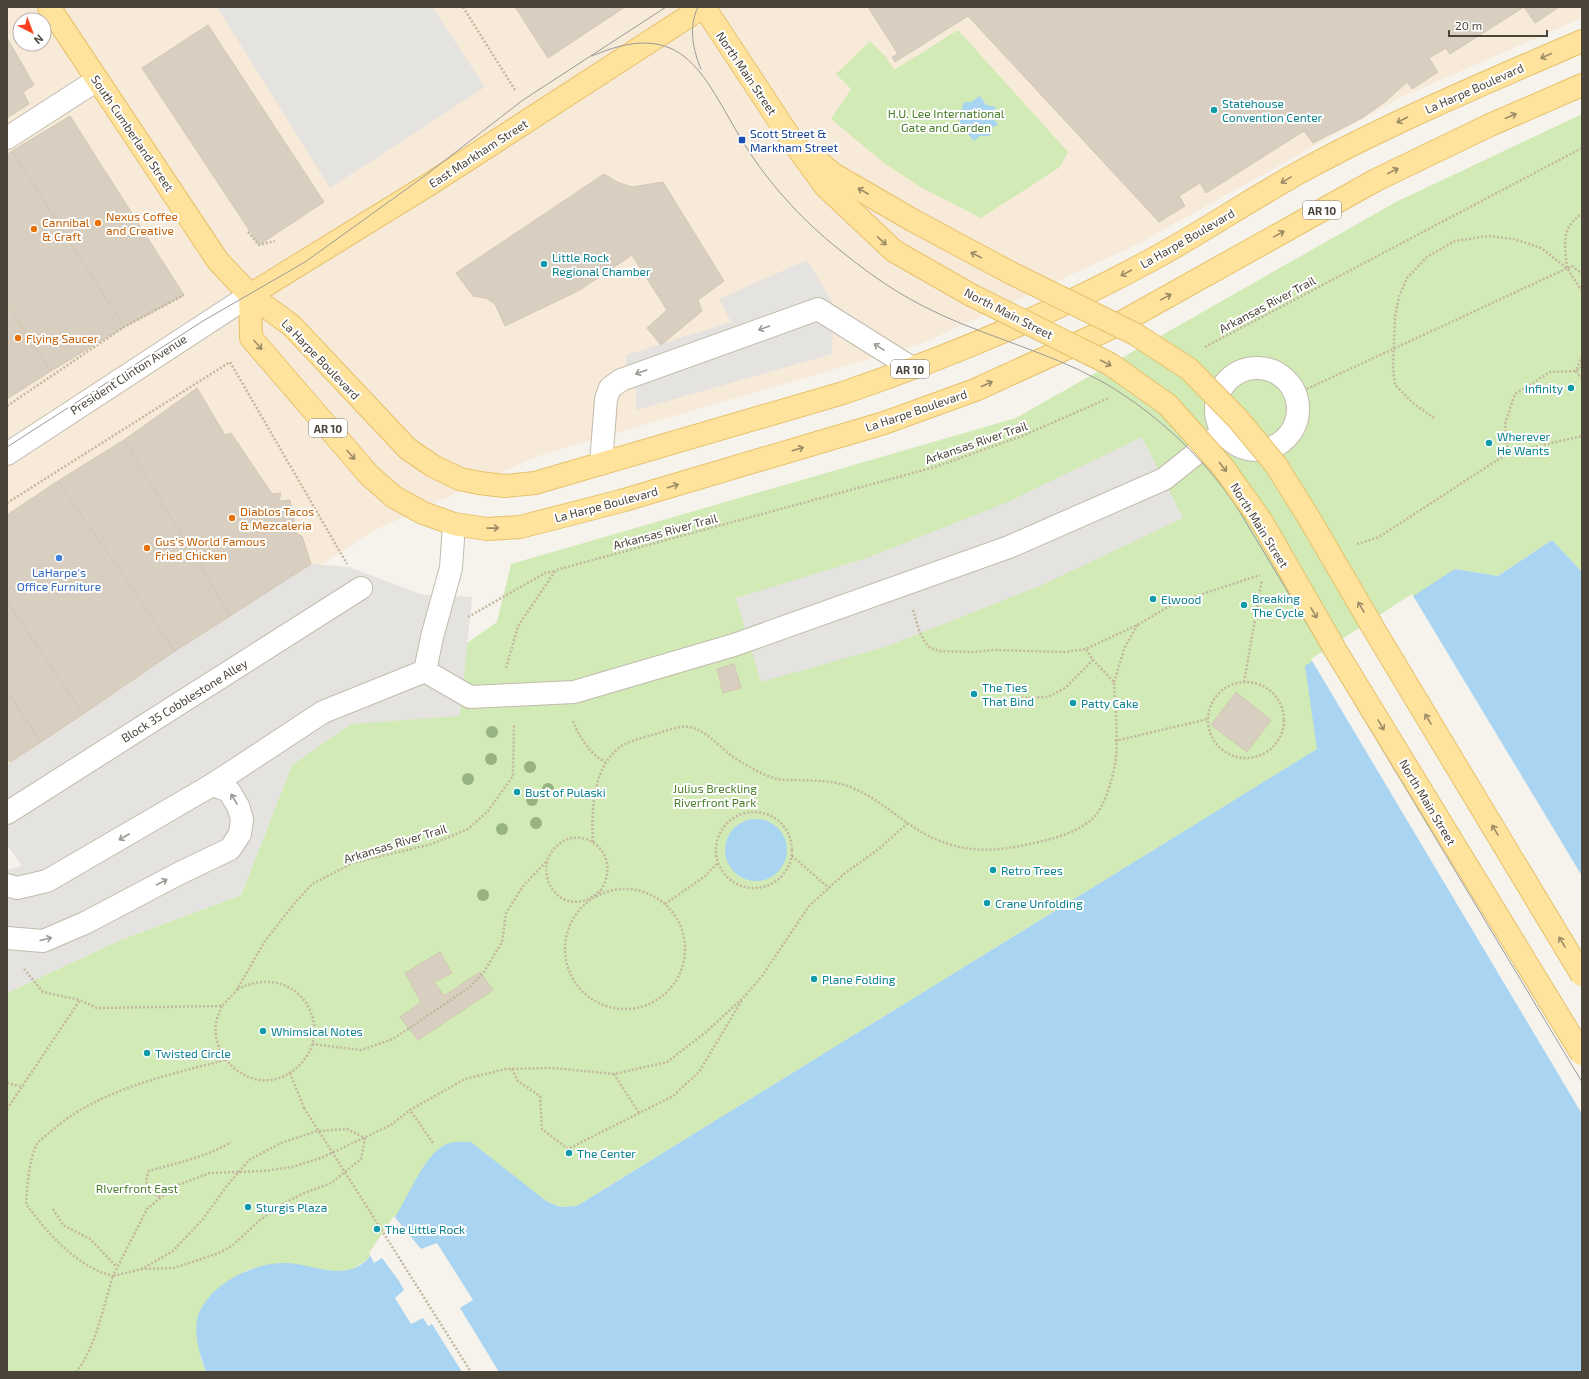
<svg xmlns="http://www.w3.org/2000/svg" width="1589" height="1379" font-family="'Exo 2',sans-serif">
  <rect width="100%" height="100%" fill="#f6f3ec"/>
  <path fill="#f7ead8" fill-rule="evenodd" d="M 7,7 L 1582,7 L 1582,18 L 1402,97 L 1138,244 L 921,344 L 537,456 L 377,529 L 230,622 L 7,770 ZM 20,20 L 44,20 L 44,44 L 20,44 Z"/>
  <g fill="#d2eab5">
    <path d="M 958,30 L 1068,152 L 1060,167 L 981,218 L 922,188 L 884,163 L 831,119 L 851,89 L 836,74 L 870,41 L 886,57 L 894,70 Z"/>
    <path d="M 1582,114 L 1582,572 L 1552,540 L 1498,576 L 1455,569 L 1324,745 L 577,1206 L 560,1207 L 546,1201 L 471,1143 L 398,1213 L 367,1260 L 351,1270 L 330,1272 L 285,1263 L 268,1265 L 247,1270 L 227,1282 L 200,1356 L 206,1372 L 7,1372 L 7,993 L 118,941 L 241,895 L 292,765 L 497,622 L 511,564 L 1016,418 L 1396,202 Z"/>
  </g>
  <g fill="#e5e3e0">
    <path d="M 217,7 L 432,7 L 485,87 L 330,188 Z"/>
    <path d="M 807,260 L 833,303 L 832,354 L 636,410 L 636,385 L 627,384 L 626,355 L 731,322 L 719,299 Z"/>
    <path d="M 1142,437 L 1183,518 L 1042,585 L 888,646 L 761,682 L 736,598 L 864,559 L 1008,502 Z"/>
    <path d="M 311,564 L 349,567 L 423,595 L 472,597 L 460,716 L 351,724 L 292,765 L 241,895 L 118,941 L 7,993 L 7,870 L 22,866 L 7,845 L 7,764 L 175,651 Z"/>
  </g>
  <g fill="#a9d4f2">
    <path d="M 980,96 L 986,105 L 996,107 L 992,115 L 998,125 L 991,128 L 990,136 L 980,136 L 974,141 L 968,134 L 960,130 L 960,121 L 955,116 L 961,111 L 964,102 L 971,102 Z"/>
    <path d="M 1552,540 L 1582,572 L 1582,1372 L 206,1372 C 200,1355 193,1334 198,1316 C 209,1284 253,1263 284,1263 C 312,1263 341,1282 366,1261 C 371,1256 375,1248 378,1243 C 385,1233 392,1223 398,1212 C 410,1193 426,1152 447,1144 C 455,1141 463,1142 471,1142 L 546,1201 L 560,1207 L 577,1206 L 1317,749 L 1305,666 L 1455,569 L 1498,576 Z"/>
    <circle cx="756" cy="850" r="31"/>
  </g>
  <g fill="#f6f3ec">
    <path d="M 1412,594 L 1582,876 L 1582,1114 L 1311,659 Z"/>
    <path d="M 394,1216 L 421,1249 L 437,1243 L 473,1300 L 460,1308 L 499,1372 L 462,1372 L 432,1324 L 428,1326 L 423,1318 L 411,1324 L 395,1298 L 404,1290 L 399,1281 L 382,1258 L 374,1263 L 369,1253 Z"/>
  </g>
  <g fill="#d8cfc1" stroke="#d3c7b4">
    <path d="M 515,7 L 625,7 L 548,58 Z"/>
    <path d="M 868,7 L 1559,7 L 1535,23 L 1524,7 L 1450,54 L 1446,48 L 1429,58 L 1438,72 L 1412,89 L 1407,82 L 1386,101 L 1362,118 L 1313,143 L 1304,131 L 1206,193 L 1200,183 L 1179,196 L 1185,206 L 1159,222 L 968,16 L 895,62 L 892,57 L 898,54 Z"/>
    <path d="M 208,25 L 324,202 L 259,245 L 142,68 Z"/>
    <path d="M 7,38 L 34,85 L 23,92 L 29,104 L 7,118 Z"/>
    <path d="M 70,116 L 184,295 L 124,327 L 12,151 Z"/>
    <path d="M 12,151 L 124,327 L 51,371 L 7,303 L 7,155 Z"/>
    <path d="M 604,174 L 617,182 L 632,187 L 663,182 L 724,281 L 698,300 L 702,311 L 661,345 L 647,328 L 667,310 L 632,255 L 580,290 L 505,326 L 495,304 L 486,298 L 473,296 L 456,273 Z"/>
    <path d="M 7,305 L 51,371 L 7,399 Z"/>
    <path d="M 197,388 L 225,435 L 231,433 L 272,494 L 281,493 L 279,501 L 290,500 L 297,534 L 302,536 L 311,564 L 230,616 L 124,440 Z"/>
    <path d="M 124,440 L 230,616 L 175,651 L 58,481 Z"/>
    <path d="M 58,481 L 175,651 L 83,714 L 7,602 L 7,515 Z"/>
    <path d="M 7,602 L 83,714 L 41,742 L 7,691 Z"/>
    <path d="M 734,664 L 741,688 L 723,693 L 717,669 Z"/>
    <path d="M 7,691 L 41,742 L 10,762 L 7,759 Z"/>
    <path d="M 1236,692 L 1271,720 L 1247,752 L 1211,725 Z"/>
    <path d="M 440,952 L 452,973 L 434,982 L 444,996 L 480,972 L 493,990 L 418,1040 L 400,1017 L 421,1002 L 405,973 Z"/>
  </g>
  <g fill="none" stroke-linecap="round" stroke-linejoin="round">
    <g stroke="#c2bbae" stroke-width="24">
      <g id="minor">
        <path d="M 7,138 L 97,80"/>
        <circle cx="1257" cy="409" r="41"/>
        <path d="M 7,454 L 250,295"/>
        <path d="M 601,464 L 606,399 L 610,388 L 621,380 L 818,309 L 912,368"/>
        <path d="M 454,524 L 451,568 L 432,637 L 425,671 L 470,697 L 574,692 L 734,645 L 1009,547 L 1164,479 L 1223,432"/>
        <path d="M 212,785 L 323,712 L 425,671"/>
        <path d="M 7,813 L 361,588"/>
        <path d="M 7,885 L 17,888 L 47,881 L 212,785 L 229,791 L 238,806 L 242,819 L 240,834 L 230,849 L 178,874 L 85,923 L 43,941 L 7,938"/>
      </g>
    </g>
    <g stroke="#e6c16a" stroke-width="24">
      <g id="major">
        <path d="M 49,7 L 218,261 L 250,295 L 291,325 L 408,449 L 433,466 L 460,479 L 479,483 L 505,486 L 535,483 L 843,393 C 949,357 1054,313 1153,259 C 1203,232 1251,199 1302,171 C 1392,122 1487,82 1582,41"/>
        <path d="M 704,7 L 791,139 L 825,186 L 894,251 L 971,295"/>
        <path d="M 814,158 L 833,174 L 914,221 L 1011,273"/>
        <path d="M 250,295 L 251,338 L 369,475 L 394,497 L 423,513 L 454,524 L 487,529 L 520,527 L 621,501 L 884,423 L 975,390 L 1113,327 L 1376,180 L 1490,125 L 1582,85"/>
        <path d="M 250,295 L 433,182 L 703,7"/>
      </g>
    </g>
    <g stroke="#c4b79f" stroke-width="2.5" stroke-dasharray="2 2" stroke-linecap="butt">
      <path d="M 463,7 L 515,90"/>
      <path d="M 248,232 L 259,245 L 275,241"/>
      <path d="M 1567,268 C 1565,245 1560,228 1582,214"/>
      <path d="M 1205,347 L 1582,148"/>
      <path d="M 1582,356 L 1576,371 L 1582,379"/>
      <path d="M 1582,367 L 1576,371 L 1550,372 L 1515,394 L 1505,424 L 1508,453 L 1582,436"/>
      <path d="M 1296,394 L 1572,266 L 1582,274"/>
      <path d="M 7,406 L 124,327 L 184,295"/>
      <path d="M 1434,418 L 1413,403 L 1395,385 L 1393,367 L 1395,317 L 1399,297 L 1407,278 L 1427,257 L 1455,241 L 1488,236 L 1514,239 L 1541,248 L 1567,268 L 1582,291"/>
      <path d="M 7,503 L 230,362 L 347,564"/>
      <path d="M 1357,544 L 1379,537 L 1508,453"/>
      <path d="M 913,610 L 920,633 L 925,642 L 930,648 L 940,651 L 972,652 L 995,650 L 1065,652 L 1086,649 L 1139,624 L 1175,603 L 1260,575"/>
      <path d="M 468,617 L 545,573 L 555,571"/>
      <path d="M 506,668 L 518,626 L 556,570 L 935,467 L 1022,436 L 1109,398"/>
      <path d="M 1114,682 L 1125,647 L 1138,624"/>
      <path d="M 1244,682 L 1262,580"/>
      <circle cx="1246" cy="720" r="38"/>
      <path d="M 990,704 L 1016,698 L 1048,697 L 1065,688 L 1093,660"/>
      <path d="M 573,721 C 579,737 590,754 605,762"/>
      <path d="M 1115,741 L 1208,719"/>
      <circle cx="754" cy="850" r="38"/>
      <path d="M 593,842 C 591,810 593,764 623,745 C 633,740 645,737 656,734 C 666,731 679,725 689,727 C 707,730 719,747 733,757 C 746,765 762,775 777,779 C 783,780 790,780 796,780 C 815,781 835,780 853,788 C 884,801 908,829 940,841 C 970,853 999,851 1030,844 C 1051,839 1076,834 1093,818 C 1105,807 1114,775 1116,758 C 1118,735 1115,706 1114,682 L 1093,660 L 1086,649"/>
      <path d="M 792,856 L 829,888"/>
      <circle cx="625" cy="949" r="60"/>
      <path d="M 596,897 C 630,856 580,818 554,849 C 535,870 553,908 583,901 C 591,899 597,893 603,888"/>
      <path d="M 665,904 L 705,876 L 718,863"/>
      <path d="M 24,969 L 43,992 L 80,1000"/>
      <path d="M 222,1006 C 218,1015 214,1025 216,1035 C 220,1069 260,1094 291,1072 C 343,1037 301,956 236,990"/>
      <path d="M 312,1044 L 361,1050 L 393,1039 L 470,987 L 484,972 L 502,942 L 506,913 L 523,886 L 546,862"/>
      <path d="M 225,1060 C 165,1076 97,1090 50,1132 C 46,1136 39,1140 37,1144 C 29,1159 27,1188 26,1204 C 47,1233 77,1267 113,1276 L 147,1209 L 175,1186 L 210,1173 L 264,1171 L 292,1167 L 321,1158 L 391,1125 L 410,1110"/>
      <path d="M 512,1069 L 518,1081 L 540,1096 L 542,1129 L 568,1149 L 673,1096 L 699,1072 L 742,1000"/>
      <path d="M 290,1073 L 304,1108"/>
      <path d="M 614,1074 L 639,1113"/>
      <path d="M 7,1083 L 23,1087"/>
      <path d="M 7,1109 L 80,1000 L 97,1008 L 222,1006 L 236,991 L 265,941 L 294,904 L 312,884 L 353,863 L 432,844 L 468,829 L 488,811 L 513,776 L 514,724"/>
      <path d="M 433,1143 L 410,1110 L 465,1079 L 506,1069 L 553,1068 L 614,1074 L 667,1062 L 706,1032 L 745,996 L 762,976 L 809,906 L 844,874 L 880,848 L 908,823"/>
      <path d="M 160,1197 L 150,1192 L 146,1180 L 149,1171 C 176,1163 207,1157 231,1142"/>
      <path d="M 362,1199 L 471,1372"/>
      <path d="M 53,1209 L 63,1225 L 90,1239 L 117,1267"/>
      <path d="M 76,1372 C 95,1350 104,1304 113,1276 L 142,1269 L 173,1251 L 203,1219 L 226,1187 L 249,1160 L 281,1143 L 317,1131 L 347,1129 L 365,1138 L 361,1159 L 331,1183 L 302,1194 L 281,1205 L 260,1220 L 232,1246 L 219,1253 L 174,1268 L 142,1269"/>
    </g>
    <use href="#minor" stroke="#fff" stroke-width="22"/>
    <use href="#major" stroke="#ffe39c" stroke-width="22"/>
    <g stroke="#9a9a9a" stroke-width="1">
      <path d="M 698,7 C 688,27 693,50 701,69"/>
      <path d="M 592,56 C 693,12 706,88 752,156 C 774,189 805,222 836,247 C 863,269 890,289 921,305 C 978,335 1042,349 1099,380 C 1148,407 1196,450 1229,496 C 1237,506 1243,518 1250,529 L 1582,1082"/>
      <path d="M 7,447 L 203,321 L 305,262 L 426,175 L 523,100 L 666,7"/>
    </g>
    <g stroke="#e6c16a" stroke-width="24" stroke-linecap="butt">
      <g id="major-bridge">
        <path d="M 1011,273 L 1135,334 L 1189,369 L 1238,419 L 1276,465 L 1309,518 L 1375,631 L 1582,975"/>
        <path d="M 971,295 L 1110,364 L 1168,405 L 1223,467 L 1262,522 L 1336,651 L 1582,1054"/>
      </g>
    </g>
    <path stroke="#c4b79f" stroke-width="2.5" stroke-dasharray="2 2" stroke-linecap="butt" d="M 304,1108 L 362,1199"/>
    <use href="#major-bridge" stroke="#ffe39c" stroke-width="22"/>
  </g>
  <g fill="#97b381">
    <circle cx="492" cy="732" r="6"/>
    <circle cx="491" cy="759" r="6"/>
    <circle cx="530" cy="767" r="6"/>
    <circle cx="468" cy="779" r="6"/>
    <circle cx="548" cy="789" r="6"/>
    <circle cx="532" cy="800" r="6"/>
    <circle cx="536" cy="823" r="6"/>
    <circle cx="502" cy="829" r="6"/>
    <circle cx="483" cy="895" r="6"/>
  </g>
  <defs><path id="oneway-shaft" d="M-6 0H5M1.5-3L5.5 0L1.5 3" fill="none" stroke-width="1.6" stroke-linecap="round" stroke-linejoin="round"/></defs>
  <g stroke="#9c8c66">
    <use href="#oneway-shaft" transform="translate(1546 56) rotate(156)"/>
    <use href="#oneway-shaft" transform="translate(1511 116) rotate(-23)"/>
    <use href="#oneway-shaft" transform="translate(1402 120) rotate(153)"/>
    <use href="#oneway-shaft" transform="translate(1393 171) rotate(-26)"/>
    <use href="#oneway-shaft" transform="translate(1286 180) rotate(149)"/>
    <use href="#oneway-shaft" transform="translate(863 191) rotate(-150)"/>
    <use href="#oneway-shaft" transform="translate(1279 234) rotate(-29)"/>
    <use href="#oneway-shaft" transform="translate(882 241) rotate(43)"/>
    <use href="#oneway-shaft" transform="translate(976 255) rotate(-152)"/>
    <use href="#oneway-shaft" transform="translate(1126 273) rotate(152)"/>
    <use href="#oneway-shaft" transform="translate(1166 297) rotate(-29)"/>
    <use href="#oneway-shaft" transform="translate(258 345) rotate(49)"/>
    <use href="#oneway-shaft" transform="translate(1106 363) rotate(28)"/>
    <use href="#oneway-shaft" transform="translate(987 384) rotate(-24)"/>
    <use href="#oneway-shaft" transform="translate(798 449) rotate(-17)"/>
    <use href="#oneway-shaft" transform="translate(351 455) rotate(49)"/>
    <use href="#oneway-shaft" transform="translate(1223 467) rotate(52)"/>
    <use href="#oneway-shaft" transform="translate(673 486) rotate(-17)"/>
    <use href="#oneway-shaft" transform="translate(493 528) rotate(-1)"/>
    <use href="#oneway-shaft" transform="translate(1361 607) rotate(-120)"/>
    <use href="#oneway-shaft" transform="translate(1314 613) rotate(60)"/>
    <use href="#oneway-shaft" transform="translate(1428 719) rotate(-121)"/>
    <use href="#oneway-shaft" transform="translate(1381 725) rotate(59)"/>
    <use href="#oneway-shaft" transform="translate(1495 830) rotate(-121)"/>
    <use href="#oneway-shaft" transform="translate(1562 942) rotate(-121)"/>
  </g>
  <g stroke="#9c9892">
    <use href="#oneway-shaft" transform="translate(764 328) rotate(160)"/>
    <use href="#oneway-shaft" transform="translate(879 347) rotate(-148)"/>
    <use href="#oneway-shaft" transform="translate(641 372) rotate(160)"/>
    <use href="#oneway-shaft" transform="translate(234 799) rotate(-121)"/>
    <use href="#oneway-shaft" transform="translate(124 837) rotate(150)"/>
    <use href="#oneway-shaft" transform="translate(162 882) rotate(-28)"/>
    <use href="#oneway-shaft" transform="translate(46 939) rotate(-14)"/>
  </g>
  <g fill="#0f9aa8" stroke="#fff" stroke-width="1.5">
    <circle cx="1214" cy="110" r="4"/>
    <circle cx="544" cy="264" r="4"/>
    <circle cx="1571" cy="388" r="4"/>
    <circle cx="1489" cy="443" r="4"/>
    <circle cx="1153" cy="599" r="4"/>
    <circle cx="1244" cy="605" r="4"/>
    <circle cx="974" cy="694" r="4"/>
    <circle cx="1073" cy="703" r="4"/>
    <circle cx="517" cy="792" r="4"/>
    <circle cx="993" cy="870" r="4"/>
    <circle cx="987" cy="903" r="4"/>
    <circle cx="814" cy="979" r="4"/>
    <circle cx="263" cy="1031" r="4"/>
    <circle cx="147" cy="1053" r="4"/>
    <circle cx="569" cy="1153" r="4"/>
    <circle cx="248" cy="1207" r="4"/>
    <circle cx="377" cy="1229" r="4"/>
  </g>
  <rect fill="#1a4fb4" stroke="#fff" stroke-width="1.5" x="738" y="136" width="8" height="8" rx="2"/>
  <g fill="#e8710a" stroke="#fff" stroke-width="1.5">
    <circle cx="98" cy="223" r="4"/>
    <circle cx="34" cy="229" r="4"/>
    <circle cx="18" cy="338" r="4"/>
    <circle cx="232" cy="518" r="4"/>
    <circle cx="147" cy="548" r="4"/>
  </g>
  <circle fill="#3f7fe0" stroke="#fff" stroke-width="1.5" cx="59" cy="558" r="4"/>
  <g text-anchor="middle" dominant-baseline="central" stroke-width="4" stroke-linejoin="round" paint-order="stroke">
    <g fill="#fff" stroke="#817c74" stroke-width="1">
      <rect x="1303" y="201" width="38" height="18" rx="3"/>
      <rect x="891" y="360" width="38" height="18" rx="3"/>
      <rect x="309" y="419" width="38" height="18" rx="3"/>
    </g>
    <g font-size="11" font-weight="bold" fill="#4b4439">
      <text x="1322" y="210">AR 10</text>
      <text x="910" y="369">AR 10</text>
      <text x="328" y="428">AR 10</text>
    </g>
    <g font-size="12" fill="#4b4439" stroke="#fff">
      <text transform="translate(747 73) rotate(56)">North Main Street</text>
      <text transform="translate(1474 88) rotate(-24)">La Harpe Boulevard</text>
      <text transform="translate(133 133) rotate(56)">South Cumberland Street</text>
      <text transform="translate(478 153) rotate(-33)">East Markham Street</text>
      <text transform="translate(1187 238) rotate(-30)">La Harpe Boulevard</text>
      <text transform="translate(1267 304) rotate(-28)">Arkansas River Trail</text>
      <text transform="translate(1009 313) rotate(27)">North Main Street</text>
      <text transform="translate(321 359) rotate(46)">La Harpe Boulevard</text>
      <text transform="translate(128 374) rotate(-33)">President Clinton Avenue</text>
      <text transform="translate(916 410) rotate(-19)">La Harpe Boulevard</text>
      <text transform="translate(976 442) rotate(-19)">Arkansas River Trail</text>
      <text transform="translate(606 504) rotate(-15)">La Harpe Boulevard</text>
      <text transform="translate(1260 525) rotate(58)">North Main Street</text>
      <text transform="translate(665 531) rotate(-15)">Arkansas River Trail</text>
      <text transform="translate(184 700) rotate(-32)">Block 35 Cobblestone Alley</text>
      <text transform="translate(1428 802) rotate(59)">North Main Street</text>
      <text transform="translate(395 843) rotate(-17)">Arkansas River Trail</text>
    </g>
    <g font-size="12" fill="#0d838f" stroke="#fff" text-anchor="start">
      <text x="1222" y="103">Statehouse<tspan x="1222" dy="14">Convention Center</tspan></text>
      <text x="552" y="257">Little Rock<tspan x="552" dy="14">Regional Chamber</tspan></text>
      <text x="1563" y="388" text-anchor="end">Infinity</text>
      <text x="1497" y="436">Wherever<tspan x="1497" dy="14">He Wants</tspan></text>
      <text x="1252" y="598">Breaking<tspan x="1252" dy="14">The Cycle</tspan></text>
      <text x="1161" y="599">Elwood</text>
      <text x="982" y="687">The Ties<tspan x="982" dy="14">That Bind</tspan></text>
      <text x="1081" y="703">Patty Cake</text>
      <text x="525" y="792">Bust of Pulaski</text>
      <text x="1001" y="870">Retro Trees</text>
      <text x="995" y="903">Crane Unfolding</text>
      <text x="822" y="979">Plane Folding</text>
      <text x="271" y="1031">Whimsical Notes</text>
      <text x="155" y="1053">Twisted Circle</text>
      <text x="577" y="1153">The Center</text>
      <text x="256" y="1207">Sturgis Plaza</text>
      <text x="385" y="1229">The Little Rock</text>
    </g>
    <g font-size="12" fill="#4a7f2a" stroke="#fff">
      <text x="946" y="113">H.U. Lee International<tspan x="946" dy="14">Gate and Garden</tspan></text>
      <text x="715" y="788">Julius Breckling<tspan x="715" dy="14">Riverfront Park</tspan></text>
      <text x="137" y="1188">RIverfront East</text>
    </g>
    <g font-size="12" fill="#164399" stroke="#fff" text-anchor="start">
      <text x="750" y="133">Scott Street &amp;<tspan x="750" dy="14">Markham Street</tspan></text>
    </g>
    <g font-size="12" fill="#c56008" stroke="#fff" text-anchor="start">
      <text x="106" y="216">Nexus Coffee<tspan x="106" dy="14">and Creative</tspan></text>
      <text x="42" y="222">Cannibal<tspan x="42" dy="14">&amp; Craft</tspan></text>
      <text x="26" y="338">Flying Saucer</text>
      <text x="240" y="511">Diablos Tacos<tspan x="240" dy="14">&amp; Mezcaleria</tspan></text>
      <text x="155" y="541">Gus's World Famous<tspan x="155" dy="14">Fried Chicken</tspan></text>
    </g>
    <g font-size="12" fill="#366cbe" stroke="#fff">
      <text x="59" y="572">LaHarpe's<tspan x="59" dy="14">Office Furniture</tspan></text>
    </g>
  </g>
  <rect width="1589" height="1379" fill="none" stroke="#4b4439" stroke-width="16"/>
  <g transform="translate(32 32) rotate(138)"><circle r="19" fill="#ffffff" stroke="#b7b4b0"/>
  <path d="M0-3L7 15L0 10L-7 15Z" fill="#fc3f1d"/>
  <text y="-6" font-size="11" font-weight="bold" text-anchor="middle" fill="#4b4439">N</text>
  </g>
  <path d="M1449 30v6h98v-6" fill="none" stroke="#4b4439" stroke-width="2"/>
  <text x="1455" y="30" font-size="12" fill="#4b4439" stroke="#ffffff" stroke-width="3" paint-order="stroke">20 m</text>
</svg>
